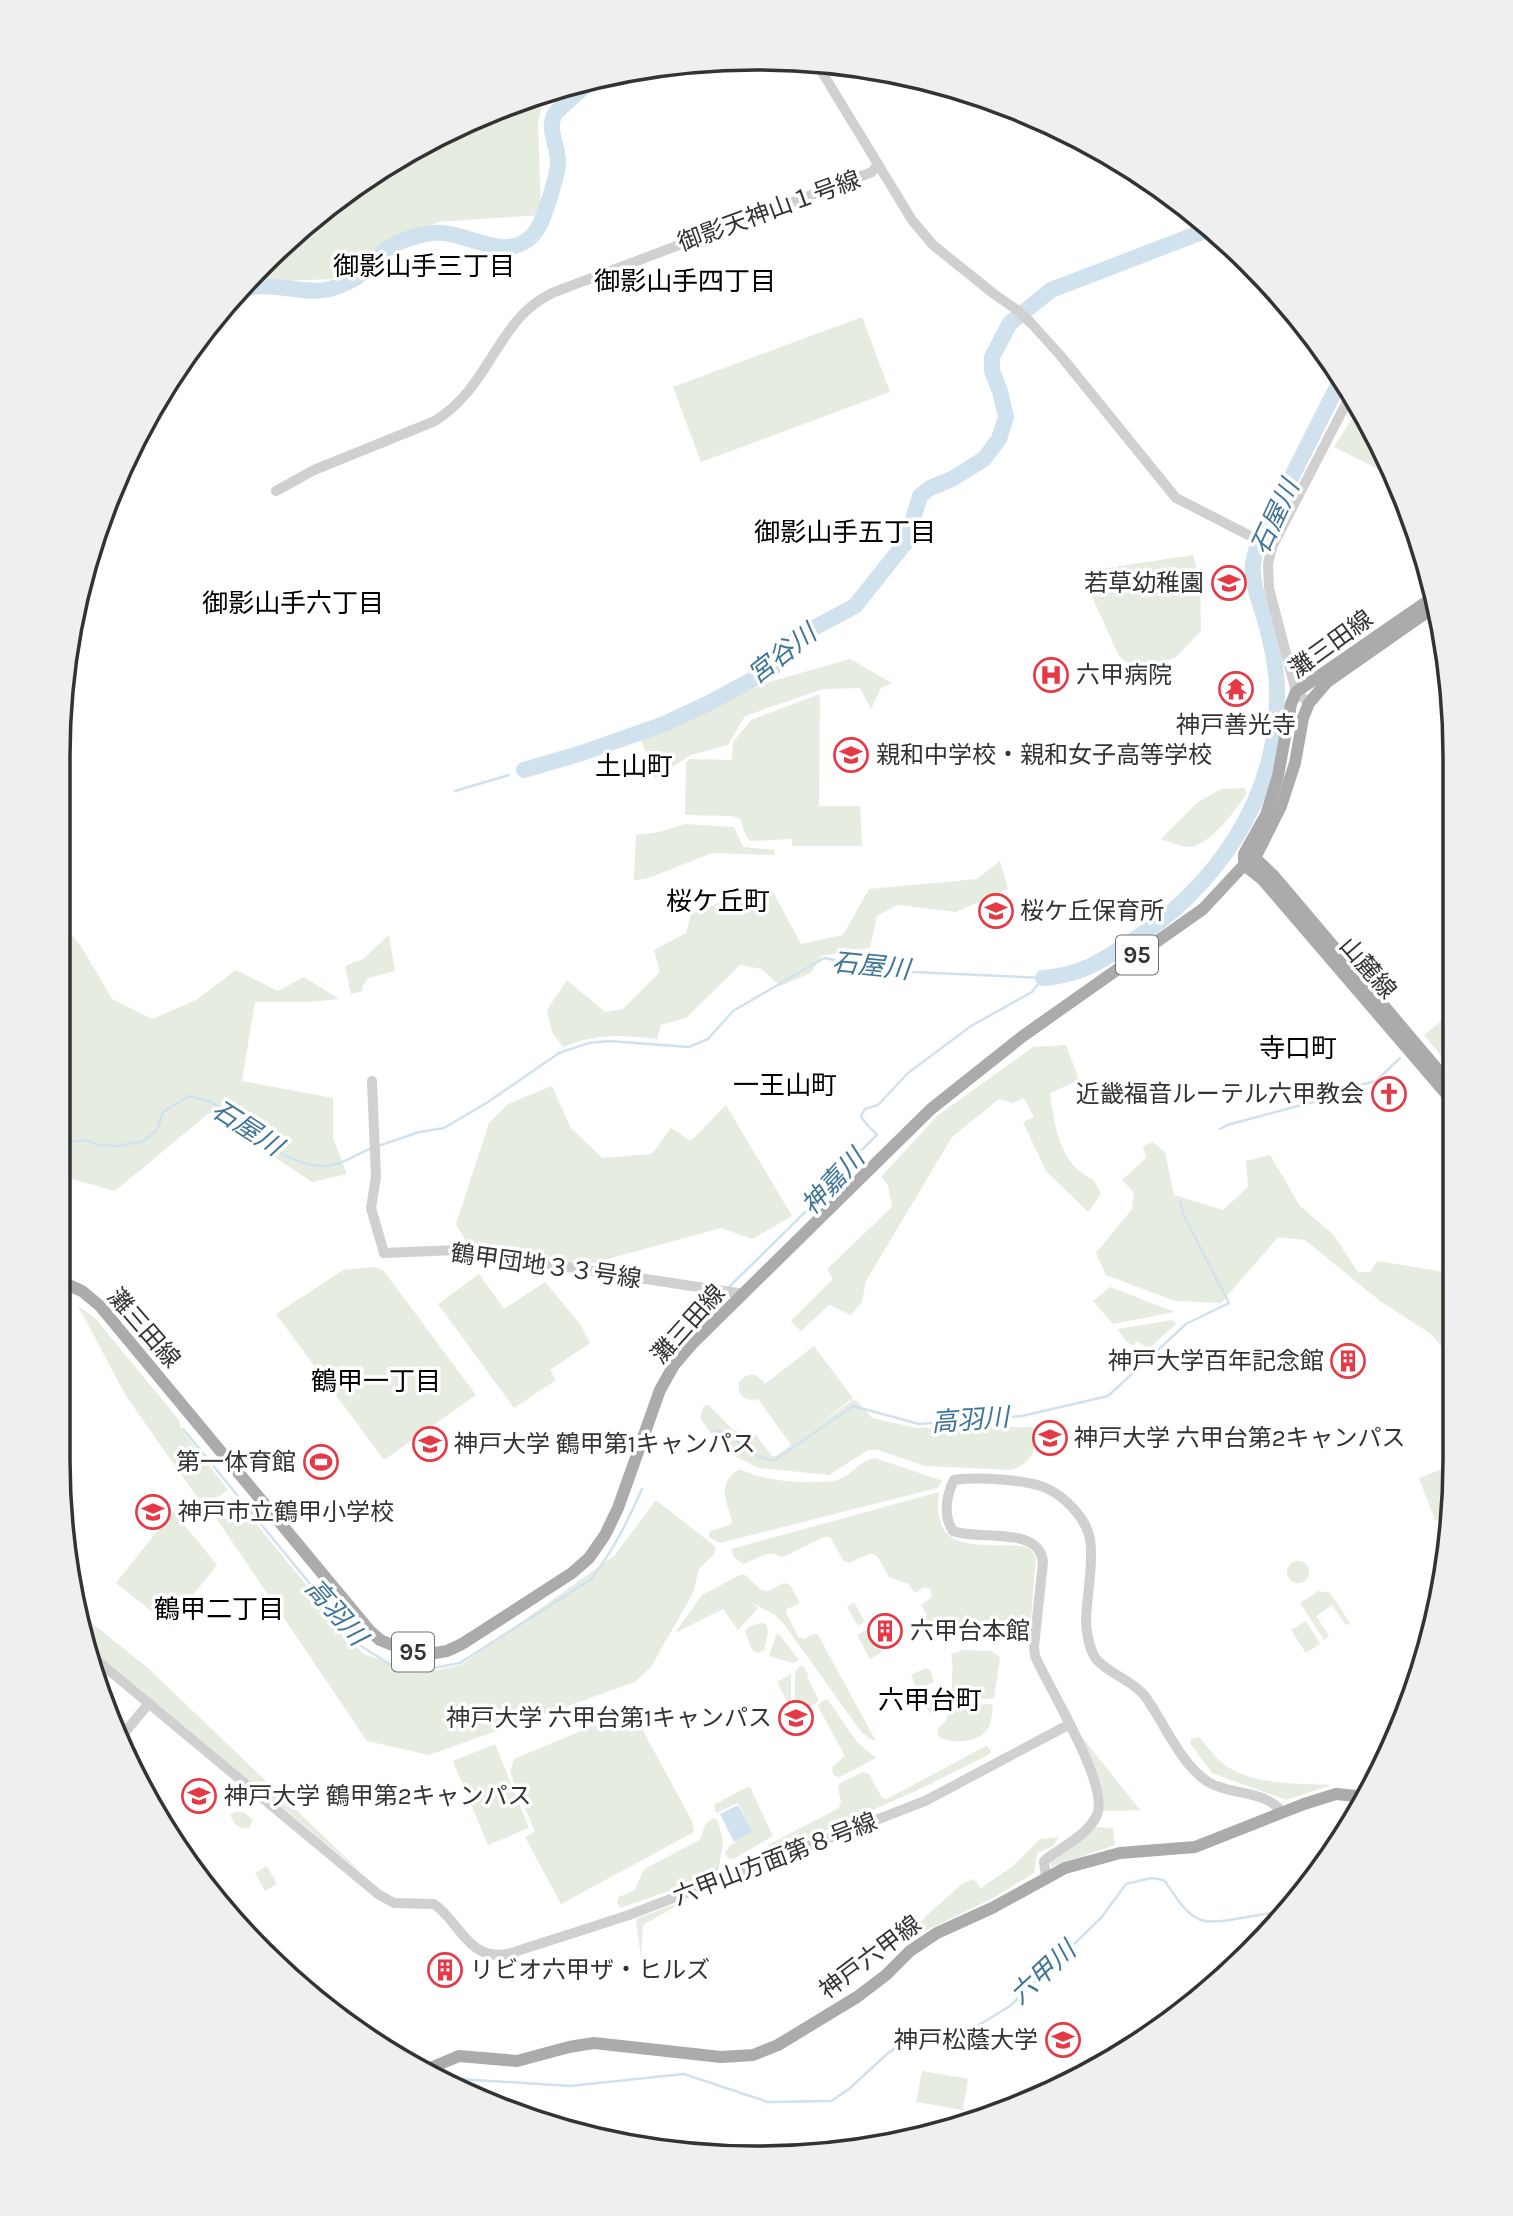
<svg xmlns="http://www.w3.org/2000/svg" width="1513" height="2216" font-family="Karla,'Noto Sans JP',sans-serif">
  <rect width="100%" height="100%" fill="#fff"/>
  <g fill="#e6ecdf">
    <path d="M 555,91 L 543,101 L 538,122 L 541,215 L 437,222 L 337,279 L 249,282 L 240,288 L 262,263 L 368,176 L 489,111 Z"/>
    <path d="M 862,317 L 890,392 L 701,462 L 673,387 Z"/>
    <path d="M 1356,412 L 1383,456 L 1384,467 L 1380,470 L 1334,447 Z"/>
    <path d="M 1193,555 L 1200,580 L 1201,631 L 1176,657 L 1135,673 L 1118,654 L 1081,572 Z"/>
    <path d="M 850,659 L 892,683 L 881,688 L 871,709 L 860,688 L 823,689 L 745,716 L 728,745 L 691,755 L 655,778 L 640,737 L 769,682 Z"/>
    <path d="M 820,694 L 819,806 L 860,806 L 862,846 L 792,846 L 792,839 L 751,841 L 747,838 L 740,819 L 732,816 L 685,815 L 686,763 L 689,759 L 732,760 L 733,742 L 751,720 Z"/>
    <path d="M 1244,788 L 1247,793 C 1237,809 1208,848 1188,847 C 1180,846 1170,842 1161,839 L 1198,802 L 1221,789 Z"/>
    <path d="M 685,824 L 734,827 L 743,847 L 775,850 L 774,855 L 712,853 L 646,879 L 634,880 L 636,835 L 659,832 Z"/>
    <path d="M 1000,861 L 1008,889 L 956,912 L 897,905 L 877,916 L 870,948 L 821,956 L 811,973 L 780,986 L 762,969 L 740,965 L 686,1018 L 661,1025 L 657,1039 C 621,1035 598,1033 563,1047 L 552,1032 L 547,1010 L 567,980 L 605,1012 L 623,1009 L 660,972 L 654,950 L 686,933 L 691,914 L 742,894 L 773,892 L 801,944 L 843,935 L 869,889 L 977,879 Z"/>
    <path d="M 59,921 L 81,946 L 112,999 L 152,1019 L 196,1000 L 236,970 L 278,991 L 304,977 L 339,999 L 311,1002 L 255,1002 L 242,1081 L 333,1098 L 333,1138 L 347,1174 L 312,1182 L 209,1113 L 115,1191 L 61,1176 Z"/>
    <path d="M 389,935 L 395,971 L 368,978 L 362,987 L 363,991 L 351,994 L 345,966 L 363,959 Z"/>
    <path d="M 1455,1010 L 1455,1072 L 1424,1035 Z"/>
    <path d="M 1066,1045 L 1079,1080 L 1050,1093 C 1055,1127 1059,1165 1094,1180 L 1101,1194 L 1088,1212 L 1046,1171 L 1023,1122 L 1034,1117 L 1024,1098 L 1012,1103 L 999,1099 L 952,1137 L 866,1281 L 862,1302 L 851,1315 L 829,1305 L 801,1331 L 791,1321 L 833,1279 L 827,1269 L 892,1207 L 888,1185 L 881,1177 L 937,1116 L 1033,1047 Z"/>
    <path d="M 552,1086 L 570,1127 L 602,1158 L 652,1154 L 671,1128 L 691,1141 L 726,1105 L 792,1216 L 752,1239 L 721,1228 L 586,1265 L 517,1258 L 468,1244 L 456,1224 L 489,1123 L 508,1104 Z"/>
    <path d="M 1153,1142 L 1165,1152 L 1174,1195 L 1223,1210 L 1248,1187 L 1246,1161 L 1270,1155 L 1300,1206 L 1333,1234 L 1358,1272 L 1370,1272 L 1377,1261 L 1445,1272 L 1455,1295 L 1455,1362 L 1431,1334 L 1380,1301 L 1305,1240 L 1278,1237 L 1221,1303 L 1175,1301 L 1106,1275 L 1096,1253 L 1132,1209 L 1134,1192 L 1122,1180 L 1146,1158 L 1143,1146 Z"/>
    <path d="M 373,1267 L 383,1270 L 476,1395 L 384,1460 L 276,1314 L 343,1270 Z"/>
    <path d="M 479,1274 L 504,1309 L 545,1282 L 580,1324 L 590,1343 L 550,1370 L 556,1380 L 514,1408 L 438,1304 Z"/>
    <path d="M 1110,1287 L 1175,1312 L 1113,1324 L 1093,1301 Z"/>
    <path d="M 78,1306 L 94,1317 L 179,1420 L 181,1429 L 228,1490 L 204,1507 L 126,1396 Z"/>
    <path d="M 1173,1320 L 1176,1324 L 1148,1349 L 1138,1341 L 1133,1345 L 1128,1343 L 1117,1329 Z"/>
    <path d="M 814,1346 L 853,1398 L 810,1431 L 853,1400 L 857,1401 L 872,1418 L 917,1428 L 1032,1427 L 1036,1430 C 1038,1449 1030,1464 1012,1470 L 925,1466 L 878,1450 L 868,1450 L 829,1475 L 759,1468 L 729,1453 L 715,1439 L 700,1418 L 704,1405 L 709,1405 L 733,1430 L 756,1435 L 772,1456 L 776,1456 L 791,1445 L 758,1399 C 746,1402 737,1396 739,1382 C 748,1371 758,1373 765,1384 Z"/>
    <path d="M 875,1458 L 943,1481 L 937,1488 L 720,1543 L 709,1537 L 709,1532 L 731,1524 L 732,1521 C 728,1505 718,1488 732,1475 C 735,1472 736,1470 741,1470 C 746,1471 752,1475 757,1476 C 777,1481 812,1484 833,1481 C 849,1479 858,1461 875,1458 Z"/>
    <path d="M 1450,1466 L 1454,1475 L 1450,1515 L 1435,1520 L 1419,1478 Z"/>
    <path d="M 939,1492 C 931,1555 976,1543 1022,1546 L 1029,1548 L 1036,1557 L 1030,1631 L 1023,1635 L 961,1633 L 924,1627 L 921,1622 L 927,1615 L 921,1605 L 932,1597 L 930,1588 L 922,1588 L 918,1592 L 914,1592 L 909,1584 L 889,1577 L 878,1557 L 871,1553 L 849,1563 L 843,1560 L 830,1537 L 824,1537 L 785,1556 L 781,1557 C 768,1548 756,1560 743,1564 L 734,1557 L 731,1549 Z"/>
    <path d="M 235,1498 L 363,1654 L 424,1673 L 461,1665 L 615,1555 L 656,1500 L 716,1547 L 714,1554 L 699,1569 L 693,1593 L 651,1667 L 635,1682 L 429,1755 L 367,1741 L 212,1512 Z"/>
    <path d="M 173,1511 L 217,1565 L 169,1625 L 116,1583 Z"/>
    <circle cx="1298" cy="1572" r="11"/>
    <path d="M 740,1575 L 745,1575 L 761,1590 L 768,1591 L 784,1583 L 790,1585 L 799,1601 L 798,1604 L 787,1609 L 786,1613 L 799,1638 L 804,1639 L 814,1634 L 818,1635 L 876,1741 L 868,1738 L 859,1729 L 784,1624 L 775,1615 L 752,1603 L 758,1608 L 738,1630 L 723,1609 L 675,1633 L 702,1595 Z"/>
    <path d="M 1318,1591 L 1330,1593 L 1350,1623 L 1346,1625 L 1332,1605 L 1316,1616 L 1329,1636 L 1324,1640 L 1300,1603 Z"/>
    <path d="M 854,1602 L 865,1622 L 858,1626 L 847,1607 Z"/>
    <path d="M 78,1612 L 149,1669 L 364,1875 L 85,1644 Z"/>
    <path d="M 1306,1621 L 1320,1644 L 1306,1653 L 1291,1630 Z"/>
    <path d="M 762,1623 L 767,1625 L 768,1633 L 764,1650 L 758,1653 L 752,1650 L 745,1631 L 750,1626 Z"/>
    <path d="M 868,1629 L 882,1652 L 870,1659 L 857,1635 Z"/>
    <path d="M 779,1634 L 799,1660 L 793,1663 L 769,1656 L 776,1635 Z"/>
    <path d="M 964,1650 L 991,1651 L 1000,1657 L 994,1698 L 974,1700 L 954,1697 C 949,1681 955,1669 951,1654 Z"/>
    <path d="M 802,1665 L 808,1674 L 807,1676 L 819,1701 L 795,1715 L 795,1674 L 797,1669 Z"/>
    <path d="M 926,1668 L 930,1670 L 934,1682 L 917,1689 L 911,1675 Z"/>
    <path d="M 791,1674 L 791,1706 L 790,1707 L 777,1682 Z"/>
    <path d="M 938,1689 L 943,1701 L 930,1714 L 921,1697 Z"/>
    <path d="M 827,1699 L 858,1743 L 876,1758 L 840,1777 L 835,1776 L 832,1771 L 833,1766 L 845,1756 L 819,1708 L 818,1704 Z"/>
    <path d="M 955,1702 L 970,1705 L 993,1704 C 992,1712 992,1725 986,1731 C 976,1743 951,1744 939,1737 L 937,1730 L 945,1722 Z"/>
    <path d="M 628,1711 L 641,1727 L 692,1821 L 694,1832 L 561,1904 L 525,1837 L 535,1832 L 510,1772 L 514,1759 Z"/>
    <path d="M 1082,1737 L 1140,1810 L 1103,1811 L 1103,1795 Z"/>
    <path d="M 1199,1737 C 1206,1745 1213,1755 1221,1762 C 1250,1786 1296,1783 1332,1785 L 1286,1800 L 1212,1773 L 1190,1743 L 1191,1739 Z"/>
    <path d="M 495,1744 L 529,1828 L 488,1845 L 453,1761 Z"/>
    <path d="M 986,1746 L 991,1750 L 990,1754 L 920,1789 L 772,1854 L 769,1852 L 768,1845 L 839,1808 L 841,1801 L 838,1788 L 840,1783 L 863,1772 L 869,1774 L 882,1798 L 887,1799 Z"/>
    <path d="M 750,1787 L 773,1836 L 733,1859 L 727,1858 L 725,1853 L 730,1845 L 753,1832 L 738,1803 L 718,1812 L 716,1812 L 714,1805 L 745,1788 Z"/>
    <path d="M 237,1811 L 245,1813 L 253,1820 L 249,1828 L 242,1828 L 235,1824 L 230,1815 Z"/>
    <path d="M 713,1818 L 718,1821 L 723,1842 L 718,1874 L 620,1908 L 617,1902 L 619,1897 L 635,1890 L 644,1869 L 700,1840 L 705,1825 Z"/>
    <path d="M 1095,1827 L 1113,1828 L 1115,1845 L 1051,1867 L 1051,1861 L 1071,1848 Z"/>
    <path d="M 1059,1837 L 1053,1846 L 1037,1853 L 1034,1873 L 993,1898 L 915,1936 L 904,1938 L 902,1934 L 904,1930 L 922,1922 L 925,1917 L 962,1884 L 974,1879 L 981,1888 L 1013,1866 L 1040,1839 Z"/>
    <path d="M 267,1866 L 277,1884 L 265,1891 L 255,1873 Z"/>
    <path d="M 691,1898 L 643,1925 L 641,1959 L 636,1919 Z"/>
    <path d="M 922,2071 L 968,2079 L 963,2110 L 916,2102 Z"/>
    <path d="M 1036,2099 L 993,2114 L 992,2105 Z"/>
  </g>
  <path fill="#cfe2ee" d="M 738,1805 L 753,1832 L 734,1842 L 720,1814 Z"/>
  <g fill="none" stroke-linecap="round" stroke-linejoin="round">
    <g stroke="#cfe2ee" stroke-width="2.5">
      <path d="M 455,791 L 509,775"/>
      <path d="M 1220,1129 L 1227,1125 L 1336,1096 L 1352,1087 L 1376,1081 L 1400,1058"/>
      <path d="M 61,1143 L 85,1140 L 98,1145 L 117,1146 L 144,1141 L 157,1130 L 163,1112 L 189,1096 C 196,1098 204,1099 210,1102 C 247,1119 277,1165 322,1166 C 340,1167 356,1154 372,1148"/>
      <path d="M 378,1146 L 419,1132 L 444,1128 L 488,1102 L 559,1053 L 589,1043 L 608,1041 L 689,1047 L 708,1039 L 733,1011 L 824,958 L 892,971 L 1043,978"/>
      <path d="M 728,1288 L 840,1178 L 844,1167 L 877,1135 C 872,1129 864,1123 861,1116 L 865,1109 L 878,1105 L 908,1073 L 971,1026 L 1032,992 L 1041,980"/>
      <path d="M 667,1350 L 721,1295"/>
      <path d="M 183,1429 L 361,1646 L 391,1665 L 423,1670 L 460,1663 L 590,1580 C 613,1552 627,1522 642,1489"/>
      <path d="M 715,1431 C 737,1431 746,1460 775,1460 L 853,1406 L 919,1424 L 1022,1416 L 1108,1396 L 1186,1324 L 1229,1303 L 1184,1216 L 1180,1201"/>
      <path d="M 457,2087 L 459,2079 L 570,2086 L 684,2074 L 768,2102 L 831,2101 L 849,2089 L 887,2054 L 901,2044 L 930,2035 L 979,2025 L 1010,2006 L 1101,1918 L 1126,1884 L 1151,1878 L 1164,1880 C 1174,1893 1184,1914 1201,1920 C 1217,1926 1265,1912 1285,1911"/>
    </g>
    <g stroke="#cfe2ee" stroke-width="16">
      <path d="M 617,72 L 644,73 L 658,67"/>
      <path d="M 207,326 L 216,324 C 220,317 224,308 229,301 C 256,269 303,301 336,287 C 347,283 361,276 368,268 C 375,262 380,254 387,249 C 400,240 417,235 432,233 C 466,229 505,266 534,234 C 543,224 557,177 558,163 C 559,146 545,128 556,112 L 593,79"/>
      <path d="M 524,770 L 582,753 L 664,724 L 709,703 L 772,669 L 797,637 L 855,606 L 906,542 L 920,496 L 930,488 L 952,479 L 984,459 L 999,439 L 1006,417 L 1000,391 L 992,371 L 992,357 L 1010,323 L 1051,290 L 1210,229"/>
      <path d="M 1043,978 C 1081,975 1098,963 1129,943 C 1214,889 1276,802 1277,699 C 1278,672 1272,646 1265,620 C 1260,602 1251,583 1253,564 C 1256,542 1271,520 1280,500 C 1301,459 1321,418 1342,377"/>
    </g>
    <g stroke="#d0d0d0" stroke-width="10">
      <path d="M 817,64 L 912,220 L 933,245 L 994,294 L 1017,310 L 1031,323 L 1060,355 L 1176,498 L 1272,547"/>
      <path d="M 276,491 L 314,470 L 435,421 C 479,393 489,352 521,316 C 530,306 541,299 552,293 L 872,172 L 878,164"/>
      <path d="M 1309,703 L 1296,692 L 1269,588 L 1268,564 L 1272,547 L 1351,394"/>
      <path d="M 372,1081 L 376,1177 L 371,1208 L 384,1253 L 456,1250 L 744,1294"/>
      <path d="M 87,1652 L 378,1894 L 394,1903 L 434,1904 C 461,1923 468,1961 508,1954 L 629,1915 L 925,1801 L 1070,1724"/>
      <path d="M 121,1737 L 149,1703"/>
      <path d="M 1046,1877 L 1044,1861 C 1061,1847 1087,1836 1097,1815 C 1110,1785 1048,1687 1035,1656 L 1034,1647 L 1043,1562 C 1039,1525 980,1541 953,1531 C 943,1516 946,1496 954,1480 C 976,1477 1025,1479 1046,1488 C 1064,1496 1084,1516 1089,1535 C 1095,1558 1086,1598 1086,1623 C 1087,1635 1089,1649 1096,1659 C 1109,1674 1132,1680 1144,1695 C 1163,1720 1180,1764 1208,1782 C 1231,1796 1264,1789 1282,1812"/>
    </g>
    <g stroke="#ababab" stroke-width="12">
      <path d="M 1248,855 L 1255,858 L 1274,876 L 1455,1090"/>
      <path d="M 1244,865 L 1244,854 L 1266,815 L 1278,776 L 1291,704 L 1296,692 L 1435,596"/>
      <path d="M 1244,865 L 1262,879 L 1455,1104"/>
      <path d="M 62,1282 L 82,1291 L 100,1306 L 370,1631 L 380,1640 L 410,1652 L 429,1654 L 447,1651 L 462,1644 L 572,1573 L 589,1558 L 605,1535 L 618,1508 L 660,1390 L 674,1365 L 692,1344 L 931,1109 L 1023,1036 L 1203,909 L 1244,865 L 1255,858 L 1281,806 L 1295,763 L 1303,718 L 1309,703 L 1327,682 L 1437,605"/>
      <path d="M 428,2069 L 459,2056 L 517,2061 L 569,2047 L 594,2043 L 721,2057 L 753,2055 L 778,2045 L 857,1997 L 886,1975 L 910,1951 L 937,1933 L 992,1908 L 1065,1868 L 1120,1853 L 1195,1847 L 1304,1804 L 1336,1794 L 1367,1797"/>
    </g>
  </g>
  <defs>
    <g id="school-ring" transform="scale(1.75)"><circle r="9.5" fill="#fff" stroke="#e63946" stroke-width="1.5"/><path d="M0-5L7-2L0 1L-7-2ZM-4 1L0 2.5L4 1V4Q0 6-4 4Z" fill="#e63946"/></g>
    <g id="hospital-ring" transform="scale(1.75)"><circle r="9.5" fill="#fff" stroke="#e63946" stroke-width="1.5"/><path d="M-5-5h3v3.5h4V-5h3V5h-3V1.5h-4V5h-3Z" fill="#e63946"/></g>
    <g id="temple-ring" transform="scale(1.75)"><circle r="9.5" fill="#fff" stroke="#e63946" stroke-width="1.5"/><path d="M0-6L5-2H3V0L6.5 2.5H4V6H1.5V3h-3V6H-4V2.5H-6.5L-3 0V-2H-5Z" fill="#e63946"/></g>
    <g id="church-ring" transform="scale(1.75)"><circle r="9.5" fill="#fff" stroke="#e63946" stroke-width="1.5"/><path d="M-1.2-6h2.4v3.5h3.3v2.4h-3.3V6h-2.4V-.1h-3.3v-2.4h3.3Z" fill="#e63946"/></g>
    <g id="building-ring" transform="scale(1.75)"><circle r="9.5" fill="#fff" stroke="#e63946" stroke-width="1.5"/><path d="M-4-6H4V6H1V3H-1V6H-4ZM-2.5-4.3h1.7v1.8h-1.7ZM.8-4.3h1.7v1.8H.8ZM-2.5-1h1.7V.8h-1.7ZM.8-1h1.7V.8H.8Z" fill="#e63946"/></g>
    <g id="university-ring" transform="scale(1.75)"><circle r="9.5" fill="#fff" stroke="#e63946" stroke-width="1.5"/><path d="M0-5L7-2L0 1L-7-2ZM-4 1L0 2.5L4 1V4Q0 6-4 4Z" fill="#e63946"/></g>
    <g id="stadium-ring" transform="scale(1.75)"><circle r="9.5" fill="#fff" stroke="#e63946" stroke-width="1.5"/><path d="M0-5a6.5 5 0 1 0 0 10a6.5 5 0 1 0 0-10ZM-3.5-1.8h7v3.6h-7Z" fill="#e63946"/></g>
  </defs>
  <g fill-rule="evenodd">
    <use href="#school-ring" x="1229" y="583"/>
    <use href="#hospital-ring" x="1051" y="675"/>
    <use href="#temple-ring" x="1236" y="689"/>
    <use href="#school-ring" x="851" y="755"/>
    <use href="#school-ring" x="996" y="911"/>
    <use href="#church-ring" x="1389" y="1094"/>
    <use href="#building-ring" x="1348" y="1361"/>
    <use href="#university-ring" x="1050" y="1438"/>
    <use href="#university-ring" x="430" y="1444"/>
    <use href="#stadium-ring" x="321" y="1462"/>
    <use href="#school-ring" x="153" y="1512"/>
    <use href="#building-ring" x="885" y="1631"/>
    <use href="#university-ring" x="796" y="1718"/>
    <use href="#university-ring" x="199" y="1796"/>
    <use href="#building-ring" x="445" y="1970"/>
    <use href="#university-ring" x="1063" y="2040"/>
  </g>
  <g text-anchor="middle" dominant-baseline="central" stroke-width="7" stroke-linejoin="round" paint-order="stroke">
    <g fill="#fff" stroke="#707070" stroke-width="2">
      <rect x="1116" y="935.5" width="42" height="39" rx="5"/>
      <rect x="392" y="1632.5" width="42" height="39" rx="5"/>
    </g>
    <g font-size="23" font-weight="bold" fill="#333">
      <text x="1137" y="955">95</text>
      <text x="413" y="1652">95</text>
    </g>
    <g font-size="24" fill="#333" stroke="#fff">
      <text transform="translate(769 211) rotate(-20)">御影天神山１号線</text>
      <text transform="translate(1331 644) rotate(-36)">灘三田線</text>
      <text transform="translate(1368 968) rotate(49)">山麓線</text>
      <text transform="translate(546 1266) rotate(8)">鶴甲団地３３号線</text>
      <text transform="translate(688 1324) rotate(-48)">灘三田線</text>
      <text transform="translate(144 1328) rotate(49)">灘三田線</text>
      <text transform="translate(775 1859) rotate(-21)">六甲山方面第８号線</text>
      <text transform="translate(870 1957) rotate(-37)">神戸六甲線</text>
    </g>
    <g font-size="24" fill="#333" stroke="#fff" text-anchor="start">
      <text x="1204" y="583" text-anchor="end">若草幼稚園</text>
      <text x="1076" y="675">六甲病院</text>
      <text x="1236" y="725" text-anchor="middle">神戸善光寺</text>
      <text x="876" y="755">親和中学校・親和女子高等学校</text>
      <text x="1020" y="911">桜ケ丘保育所</text>
      <text x="1364" y="1094" text-anchor="end">近畿福音ルーテル六甲教会</text>
      <text x="1324" y="1361" text-anchor="end">神戸大学百年記念館</text>
      <text x="1074" y="1438">神戸大学 六甲台第2キャンパス</text>
      <text x="454" y="1444">神戸大学 鶴甲第1キャンパス</text>
      <text x="296" y="1462" text-anchor="end">第一体育館</text>
      <text x="178" y="1512">神戸市立鶴甲小学校</text>
      <text x="910" y="1631">六甲台本館</text>
      <text x="772" y="1718" text-anchor="end">神戸大学 六甲台第1キャンパス</text>
      <text x="224" y="1796">神戸大学 鶴甲第2キャンパス</text>
      <text x="470" y="1970">リビオ六甲ザ・ヒルズ</text>
      <text x="1038" y="2040" text-anchor="end">神戸松蔭大学</text>
    </g>
    <g font-size="26" fill="#000" stroke="#fff">
      <text x="424" y="266">御影山手三丁目</text>
      <text x="685" y="281">御影山手四丁目</text>
      <text x="845" y="532">御影山手五丁目</text>
      <text x="293" y="603">御影山手六丁目</text>
      <text x="634" y="766">土山町</text>
      <text x="718" y="901">桜ケ丘町</text>
      <text x="1298" y="1048">寺口町</text>
      <text x="785" y="1085">一王山町</text>
      <text x="376" y="1381">鶴甲一丁目</text>
      <text x="219" y="1609">鶴甲二丁目</text>
      <text x="930" y="1700">六甲台町</text>
    </g>
    <g font-size="26" font-style="italic" fill="#3f7597" stroke="#fff">
      <text transform="translate(1275 517) rotate(-65)">石屋川</text>
      <text transform="translate(782 654) rotate(-38)">宮谷川</text>
      <text transform="translate(871 966) rotate(6)">石屋川</text>
      <text transform="translate(247 1128) rotate(33)">石屋川</text>
      <text transform="translate(833 1182) rotate(-47)">神嘉川</text>
      <text transform="translate(970 1420) rotate(-4)">高羽川</text>
      <text transform="translate(336 1612) rotate(49)">高羽川</text>
      <text transform="translate(1043 1973) rotate(-43)">六甲川</text>
    </g>
  </g>
  <path d="M0 0H1513V2216H0ZM756 70H757A686 686 0 0 1 1443 756V1460A686 686 0 0 1 757 2146H756A686 686 0 0 1 70 1460V756A686 686 0 0 1 756 70Z" fill="#efefef" fill-rule="evenodd"/>
  <path fill="none" stroke="#333" stroke-width="3.5" d="M756 70H757A686 686 0 0 1 1443 756V1460A686 686 0 0 1 757 2146H756A686 686 0 0 1 70 1460V756A686 686 0 0 1 756 70Z"/>
</svg>
